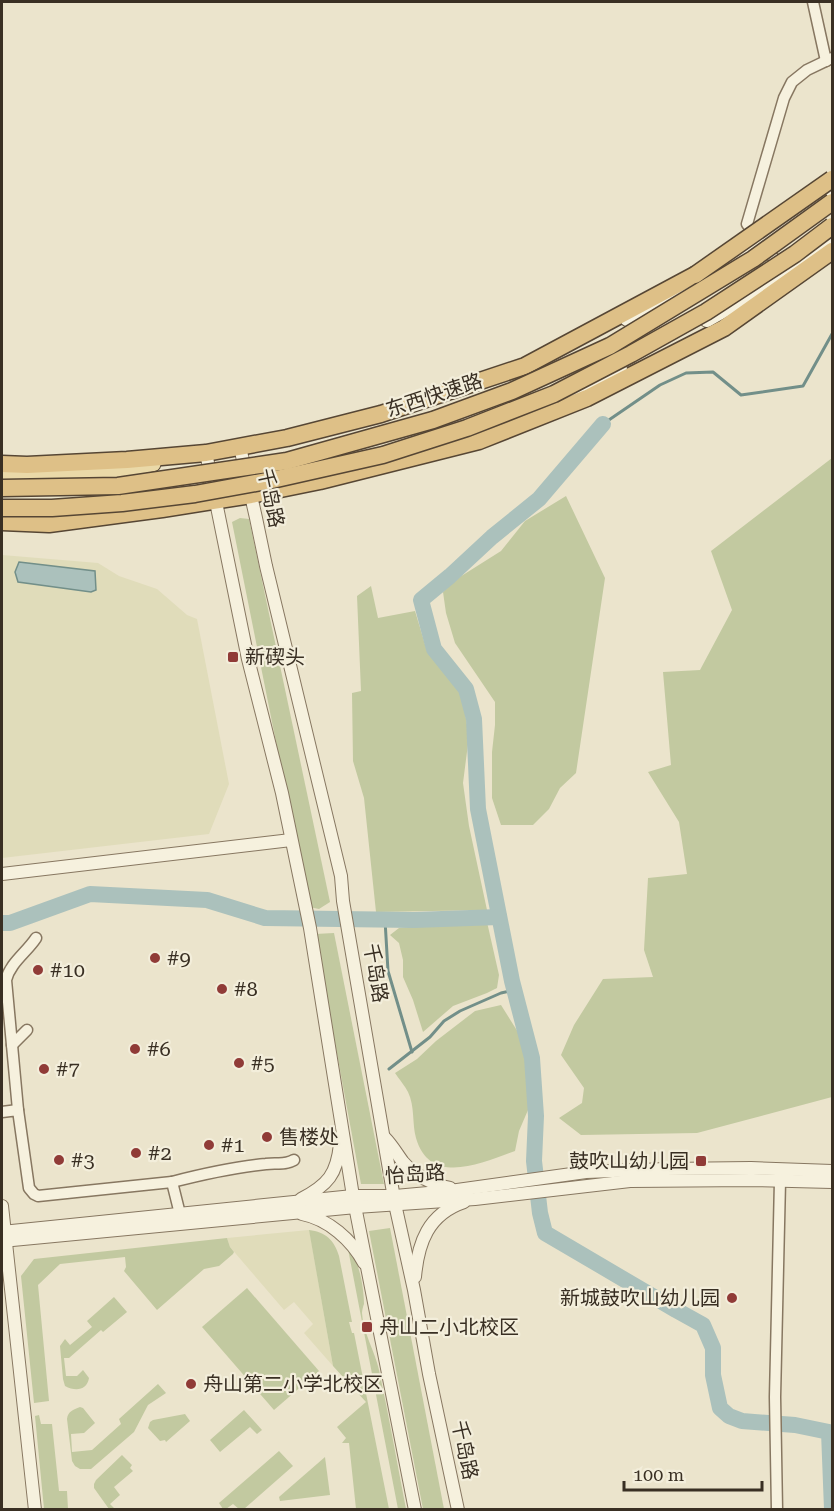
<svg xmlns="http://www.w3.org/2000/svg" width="834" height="1511" font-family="'Roboto Serif','Noto Sans SC',serif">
  <rect width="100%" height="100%" fill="#ebe4cc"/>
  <g fill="#e0dcba">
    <path d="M 2,555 L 98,563 L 119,576 L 157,589 L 187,615 L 197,619 L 229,784 L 209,834 L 2,858 Z"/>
    <path d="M 309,1230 L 310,1234 L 333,1366 L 304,1333 L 313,1324 L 294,1302 L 284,1310 L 230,1247 L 227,1238 Z"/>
  </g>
  <g fill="#c2c9a0">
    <path d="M 832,458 L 832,1097 L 697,1133 L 581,1135 L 559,1118 L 582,1103 L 584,1088 L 561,1055 L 574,1025 L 603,979 L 653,977 L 644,950 L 648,878 L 687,874 L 679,822 L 648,772 L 671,765 L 663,672 L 700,670 L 732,610 L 711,551 Z"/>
    <path d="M 566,496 L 605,578 L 576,773 L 560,788 L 549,809 L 533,825 L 501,825 L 492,798 L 492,752 L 495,725 L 495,702 L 455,643 L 446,613 L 443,592 L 455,580 L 501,551 L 525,521 Z"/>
    <path d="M 240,518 L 249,519 L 330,902 L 319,909 L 309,907 L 232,522 Z"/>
    <path d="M 371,586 L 378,618 L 415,611 L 427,651 L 461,690 L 469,736 L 463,783 L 469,826 L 487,910 L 376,912 L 364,798 L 353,761 L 352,693 L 361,691 L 357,596 Z"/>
    <path d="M 487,922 L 499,975 L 497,988 L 487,993 L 453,1006 L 423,1032 L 413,1000 L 403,977 L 403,960 L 399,943 L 390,935 L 399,928 L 409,927 Z"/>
    <path d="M 334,933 L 384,1184 L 361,1184 L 315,934 Z"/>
    <path d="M 501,1005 L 523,1040 L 529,1077 L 528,1110 L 519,1131 L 515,1151 C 482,1163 430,1187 416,1138 C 412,1124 415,1106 408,1092 C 405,1086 399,1079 395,1073 L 417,1059 L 436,1041 L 475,1011 Z"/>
    <path d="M 390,1228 L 444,1509 L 423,1509 L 369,1231 Z"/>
    <path d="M 309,1230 C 326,1232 334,1240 339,1256 L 352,1322 L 349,1322 L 352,1333 L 354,1333 L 389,1509 L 356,1509 L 349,1443 L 342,1443 L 346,1438 L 337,1427 L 366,1402 L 333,1366 Z"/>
    <path d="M 227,1238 L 230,1247 L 234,1252 L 233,1254 L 219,1266 L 204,1269 L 157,1310 L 124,1271 L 126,1267 L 125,1257 L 60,1264 L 38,1285 L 49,1401 L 34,1403 L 21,1276 L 34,1259 Z"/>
    <path d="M 348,1249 C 359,1258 364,1289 364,1304 C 363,1306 362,1311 362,1313 C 363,1333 375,1351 379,1370 C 389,1416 397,1463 406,1509 L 398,1509 Z"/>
    <path d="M 247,1288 L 319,1371 L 274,1410 L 202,1327 Z"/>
    <path d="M 114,1297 L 127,1312 L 103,1332 L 101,1330 L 69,1358 L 64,1358 L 66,1376 L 77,1376 L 83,1370 L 89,1378 C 87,1390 76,1392 65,1386 L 63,1379 L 60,1346 L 65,1339 L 70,1345 L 92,1327 L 87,1321 Z"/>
    <path d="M 158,1384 L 166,1393 L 148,1405 L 134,1432 L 91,1469 L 80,1469 L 75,1466 L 72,1461 L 67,1419 C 68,1411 73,1410 80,1407 L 83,1408 L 95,1423 L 84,1433 L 71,1434 L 72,1452 L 92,1450 L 121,1424 L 119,1419 Z"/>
    <path d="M 244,1410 L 262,1430 L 257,1434 L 250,1427 L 220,1452 L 210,1440 Z"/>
    <path d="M 185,1414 L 190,1421 L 166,1442 L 165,1440 L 160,1441 L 148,1428 L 150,1422 L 153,1420 Z"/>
    <path d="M 39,1415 L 41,1424 L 52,1424 L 59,1491 L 67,1491 L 68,1509 L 44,1509 L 35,1416 Z"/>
    <path d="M 279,1451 L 293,1466 L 244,1509 L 239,1509 L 233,1504 L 226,1509 L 223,1509 L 219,1503 Z"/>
    <path d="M 122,1455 L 132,1465 L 130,1468 L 133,1471 L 114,1487 L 120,1495 L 110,1504 L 115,1509 L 109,1509 L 94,1488 L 94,1484 L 96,1480 Z"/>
    <path d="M 325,1457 L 330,1495 L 280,1501 L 279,1497 Z"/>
  </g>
  <path fill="#abc1bc" stroke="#728f89" stroke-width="1.5" d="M 19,562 L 95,571 L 96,590 L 91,592 L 18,582 L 15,572 Z"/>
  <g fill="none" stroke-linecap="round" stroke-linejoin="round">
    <g stroke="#728f89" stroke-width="3">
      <path d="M 603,424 L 660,385 L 686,373 L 713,372 L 741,395 L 803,386 L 832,334"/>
      <path d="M 385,920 L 388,971 L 412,1052"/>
      <path d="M 389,1069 L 430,1037 L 444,1021 L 460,1011 L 501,993 L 514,990"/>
    </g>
    <g stroke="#abc1bc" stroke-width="16">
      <path d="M 603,424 L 539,499 L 492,537 L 450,576 L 421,600 L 434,649 L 466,689 L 474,719 L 478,809 L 512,981 L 532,1058 L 536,1116 L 534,1161 L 540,1213 L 545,1233 L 676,1310 L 703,1325 L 713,1348 L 713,1375 L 720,1408 L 729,1416 L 742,1421 L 795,1425 L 829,1432 L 832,1509"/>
      <path d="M 2,923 L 10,923 L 90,894 L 207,900 L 265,918 L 414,920 L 499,917"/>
    </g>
    <g stroke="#877761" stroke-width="13">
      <g id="minor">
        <path d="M 813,2 L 826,61"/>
        <path d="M 782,269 L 747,224 L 784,98 L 792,82 L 807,70 L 832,58"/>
        <path d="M 12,1045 L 27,1030"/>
        <path d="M 18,1110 L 6,980 C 10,963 27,952 36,938"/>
        <path d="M 2,1112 L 18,1110 L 29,1188 L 34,1194 L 38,1196 L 172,1182"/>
        <path d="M 180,1214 L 172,1182 C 203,1174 235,1167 266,1164 C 278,1162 283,1166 294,1160"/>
        <path d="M 777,1510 L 775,1397 L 780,1181"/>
      </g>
    </g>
    <g stroke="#877761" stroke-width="14">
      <g id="tertiary">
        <path d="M 240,447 L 256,518 L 266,566 L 341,876 L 343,901 L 395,1204 L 414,1290 L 429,1374 L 458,1510"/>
        <path d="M 206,453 L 248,659 L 282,793 L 310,928 L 353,1196 L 415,1510"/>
        <path d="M 2,874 L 291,840"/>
        <path d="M 385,1138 C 392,1145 397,1154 403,1162 C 414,1175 434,1185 450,1188"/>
        <path d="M 301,1199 C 328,1185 337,1174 340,1144"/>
        <path d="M 2,1206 L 35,1510"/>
        <path d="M 302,1214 C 328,1219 352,1240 364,1263"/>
        <path d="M 2,1232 L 353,1196 L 395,1196 L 450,1191 L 586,1172 L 666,1169 L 751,1168 L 832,1171"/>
        <path d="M 2,1241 L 356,1207 L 475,1199 L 630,1181 L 752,1180 L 832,1182"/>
        <path d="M 415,1277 C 418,1243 428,1214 464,1202"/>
      </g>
    </g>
    <g stroke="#695944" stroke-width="16">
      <g id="secondary">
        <path d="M 627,319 L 666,302 L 761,242 L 832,188"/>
        <path d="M 707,320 L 777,280 L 832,238"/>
        <path d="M 546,405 L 572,395 L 620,369"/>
      </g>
    </g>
    <g stroke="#564634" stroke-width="17">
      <path id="primary" d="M 2,479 L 113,472 L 153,464"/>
    </g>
    <g stroke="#564634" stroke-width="19">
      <g id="trunk">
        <path d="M 2,464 L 27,465 L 127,460 L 206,453 L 287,438 L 381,414 L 525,366 L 695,275"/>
        <path d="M 2,522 L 49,524 L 162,509 L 251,495 L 320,481 L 479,441 L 587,398 L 724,328 L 832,251"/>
      </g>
    </g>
    <use href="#minor" stroke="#f6f1de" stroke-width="10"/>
    <use href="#tertiary" stroke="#f6f1de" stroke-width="12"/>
    <use href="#secondary" stroke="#f6f1de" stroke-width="14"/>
    <use href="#primary" stroke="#ead9a8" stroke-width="15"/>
    <use href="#trunk" stroke="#dec087" stroke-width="16"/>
    <g stroke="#564634" stroke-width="19" stroke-linecap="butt">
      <g id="trunk-bridge">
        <path d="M 695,275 L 832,179"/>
        <path d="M 2,488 L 118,486 L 287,461 L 433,420 L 512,391 L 610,346 L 753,259 L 832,202"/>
        <path d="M 2,508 L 52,508 L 122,503 L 195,494 L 272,480 L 383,455 L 467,428 L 554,394 L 631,354 L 706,312 L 795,254 L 832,226"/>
      </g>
    </g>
    <use href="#trunk-bridge" stroke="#dec087" stroke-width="16"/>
  </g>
  <g fill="#903b37" stroke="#f3eedb" stroke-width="2">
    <rect x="227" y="651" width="12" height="12" rx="3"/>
    <circle cx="155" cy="958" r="6"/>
    <circle cx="38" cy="970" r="6"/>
    <circle cx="222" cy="989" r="6"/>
    <circle cx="135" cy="1049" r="6"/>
    <circle cx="239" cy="1063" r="6"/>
    <circle cx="44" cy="1069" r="6"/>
    <circle cx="267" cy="1137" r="6"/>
    <circle cx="209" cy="1145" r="6"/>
    <circle cx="136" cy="1153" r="6"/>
    <circle cx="59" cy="1160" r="6"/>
    <rect x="695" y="1155" width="12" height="12" rx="3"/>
    <circle cx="732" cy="1298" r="6"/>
    <rect x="361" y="1321" width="12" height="12" rx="3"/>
    <circle cx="191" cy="1384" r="6"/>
  </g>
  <g text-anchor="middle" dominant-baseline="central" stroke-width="4.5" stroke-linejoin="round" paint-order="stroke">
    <g font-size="20" fill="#392f23" stroke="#f3eedb">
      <text transform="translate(434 395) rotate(-18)">东西快速路</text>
      <text transform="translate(271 498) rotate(78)">千岛路</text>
      <text transform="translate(376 973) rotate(80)">千岛路</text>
      <text transform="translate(415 1174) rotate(-4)">怡岛路</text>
      <text transform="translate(465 1450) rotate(78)">千岛路</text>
    </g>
    <g font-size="20" fill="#392f23" stroke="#f3eedb" text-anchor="start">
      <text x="245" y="657">新碶头</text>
      <text x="167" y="958">#9</text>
      <text x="50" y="970">#10</text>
      <text x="234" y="989">#8</text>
      <text x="147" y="1049">#6</text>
      <text x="251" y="1063">#5</text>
      <text x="56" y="1069">#7</text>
      <text x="279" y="1137">售楼处</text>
      <text x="221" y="1145">#1</text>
      <text x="148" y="1153">#2</text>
      <text x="71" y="1160">#3</text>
      <text x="689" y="1161" text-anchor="end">鼓吹山幼儿园</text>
      <text x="720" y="1298" text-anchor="end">新城鼓吹山幼儿园</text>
      <text x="379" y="1327">舟山二小北校区</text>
      <text x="203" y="1384">舟山第二小学北校区</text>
    </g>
  </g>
  <rect width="834" height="1511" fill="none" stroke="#392f23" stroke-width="6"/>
  <path d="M624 1481v9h138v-9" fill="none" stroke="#392f23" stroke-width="3"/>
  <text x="633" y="1481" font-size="18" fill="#392f23" stroke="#f3eedb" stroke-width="4.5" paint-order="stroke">100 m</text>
</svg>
